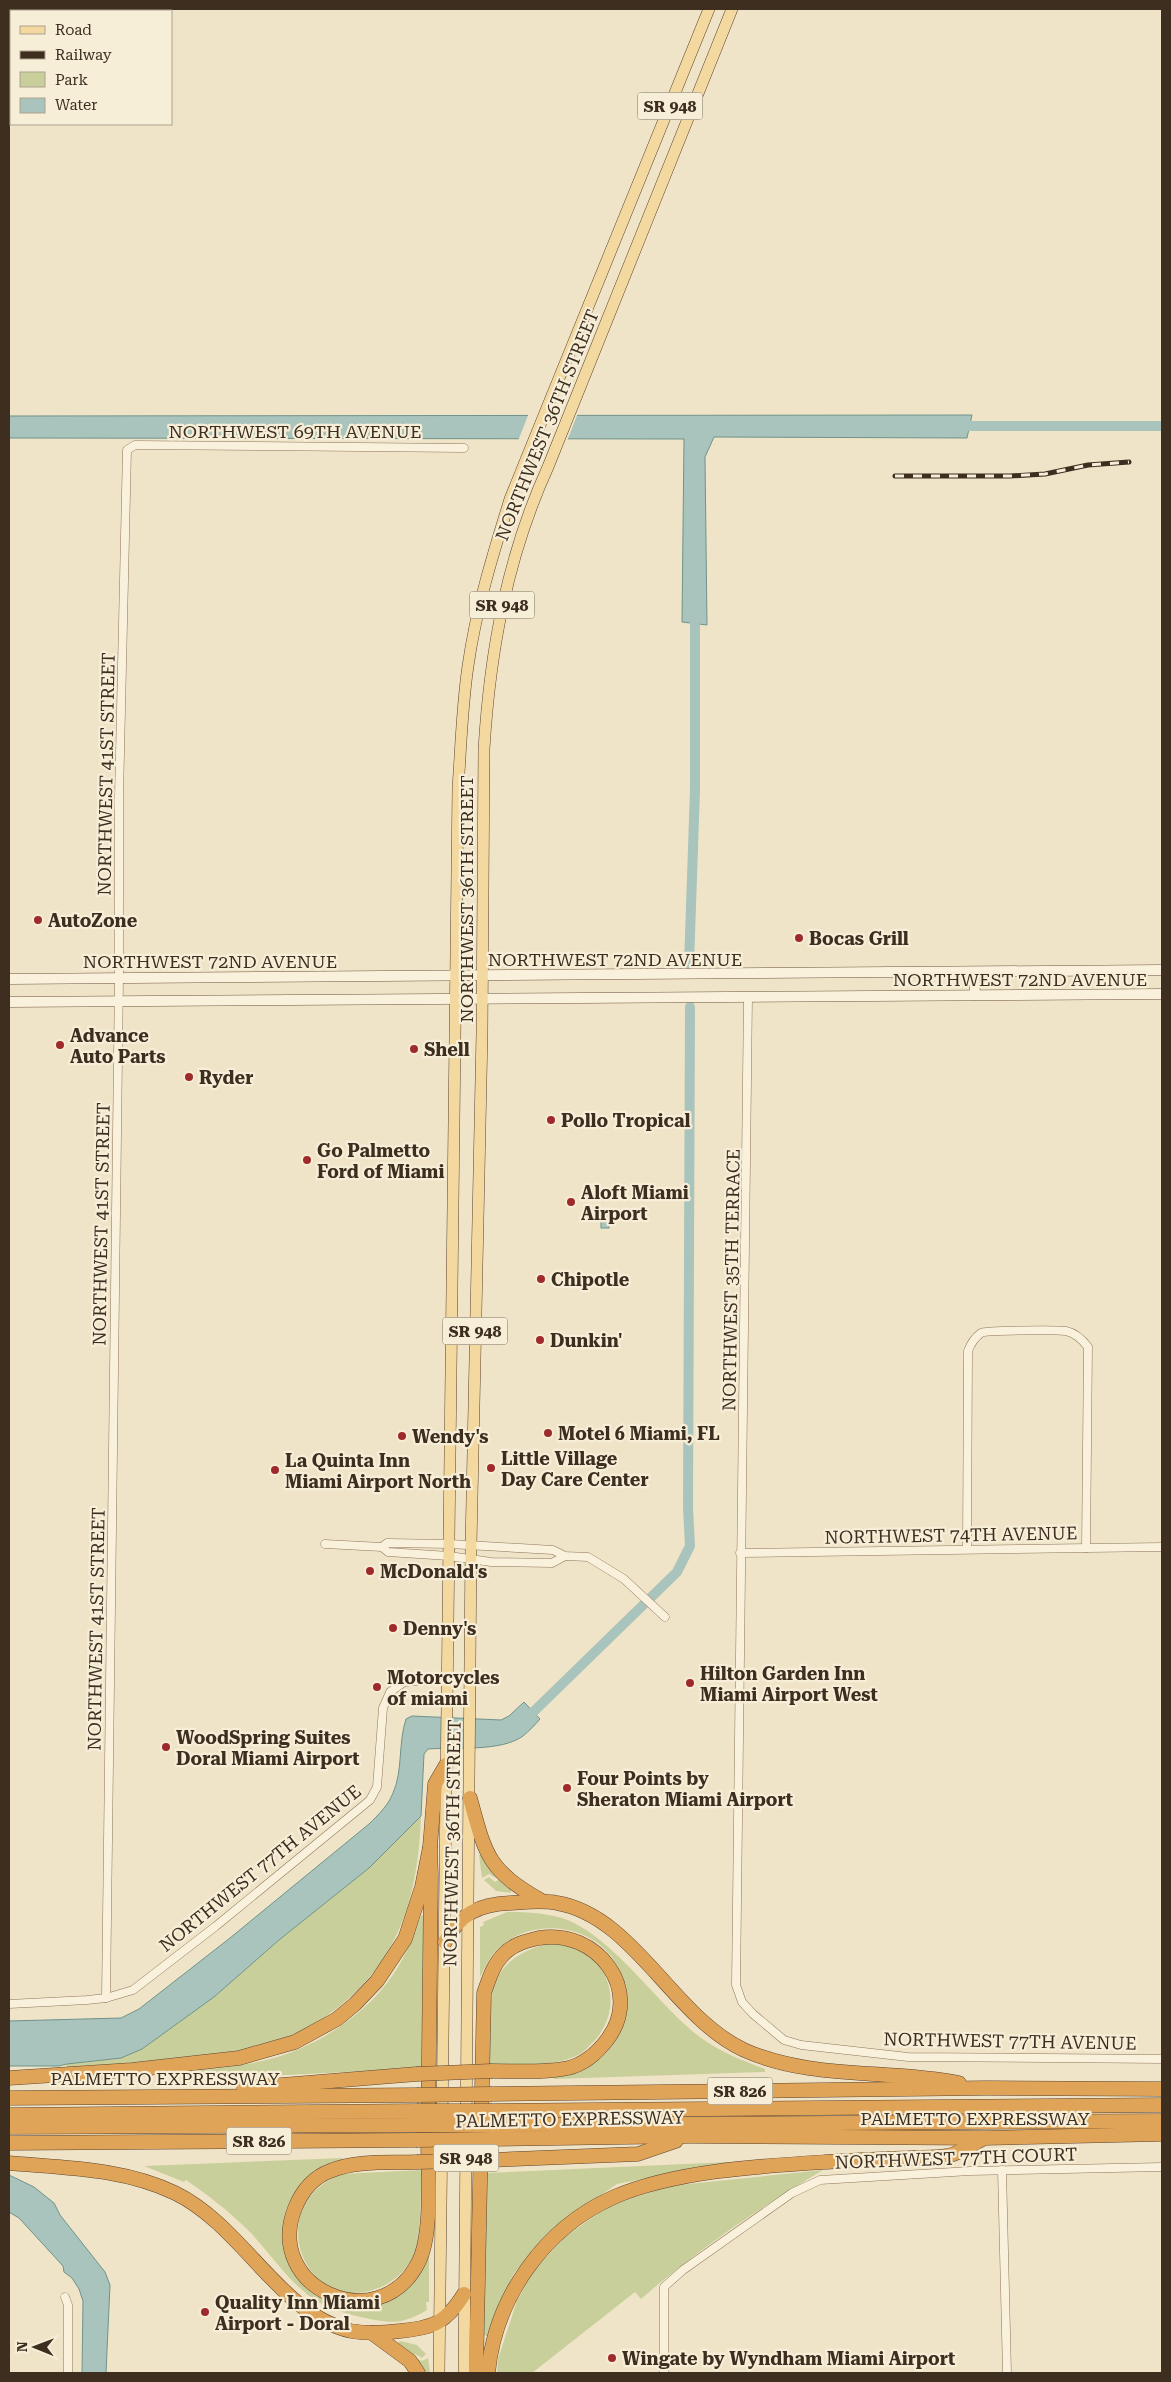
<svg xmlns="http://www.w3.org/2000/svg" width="1171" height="2382" font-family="'Roboto Serif',serif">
  <rect width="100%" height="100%" fill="#f0e4c8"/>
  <g fill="#c9cf9b">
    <path d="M 421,1816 C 418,1894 401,1959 336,2009 C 317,2023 296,2037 273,2043 C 207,2062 135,2063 67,2068 L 66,2064 L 121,2058 L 142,2049 L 214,1997 L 279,1940 L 369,1868 Z"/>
    <path d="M 479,1855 L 482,1855 L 496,1878 L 489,1874 L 482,1878 Z"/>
    <path d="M 489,1877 L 495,1882 L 498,1880 L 511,1890 L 511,1893 L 496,1891 L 484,1880 Z"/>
    <path d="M 507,1912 C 527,1912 551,1913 570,1921 C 615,1942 653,1997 691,2030 C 713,2049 738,2059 765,2069 L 765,2072 L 554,2079 L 554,2077 C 596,2070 621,2051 624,2006 C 625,1988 622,1971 611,1956 C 582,1920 523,1919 493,1954 C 488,1960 484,1970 480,1977 L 480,1927 L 484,1925 L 483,1922 Z"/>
    <path d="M 424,1915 L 423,2068 L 288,2075 L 176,2076 L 176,2073 C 208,2069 243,2067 274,2058 C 316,2046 360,2018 387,1983 C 402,1964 413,1939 421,1916 Z"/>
    <path d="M 552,1943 C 565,1945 581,1947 591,1956 C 617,1980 617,2020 591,2044 C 588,2047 584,2052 580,2054 C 555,2068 518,2064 490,2065 C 490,2005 479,1959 552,1943 Z"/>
    <path d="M 343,2158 C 339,2164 324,2165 316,2170 C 305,2177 296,2190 290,2201 C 284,2212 283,2224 284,2235 C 287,2320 395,2335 429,2255 L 429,2302 L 426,2302 L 427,2310 C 403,2324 393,2324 365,2318 C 348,2314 331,2310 315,2300 C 288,2282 269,2251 246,2228 C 227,2210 208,2195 186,2180 L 184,2182 L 144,2166 Z"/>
    <path d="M 752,2161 L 693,2169 L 617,2184 L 557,2226 L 514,2273 L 497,2310 L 488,2337 L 484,2335 L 486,2173 Z"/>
    <path d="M 422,2170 C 420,2193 422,2234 414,2254 C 409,2267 396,2280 383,2286 C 307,2322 258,2206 342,2174 Z"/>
    <path d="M 823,2170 C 759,2208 697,2250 641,2299 L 635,2292 L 532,2373 L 497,2373 L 498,2359 L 517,2301 L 534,2270 L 566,2236 L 609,2206 L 669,2186 Z"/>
    <path d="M 400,2341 L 417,2345 L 426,2354 L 422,2358 L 415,2354 L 413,2356 L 398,2343 Z"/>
    <path d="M 416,2358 L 422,2361 L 428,2358 L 430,2373 L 425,2373 Z"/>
  </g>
  <g fill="#a9c4bc" stroke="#6f938a">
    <path d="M 972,415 L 967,438 L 714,437 L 705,457 L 707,625 L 682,622 L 684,439 L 9,438 L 9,416 Z"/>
    <rect x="601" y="1211" width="8" height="17"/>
    <path d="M 524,1702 L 540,1719 C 535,1725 529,1731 523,1736 C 501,1752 455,1747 428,1749 L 424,1754 L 421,1816 L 369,1868 L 279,1940 L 214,1997 L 142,2049 L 121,2058 L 67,2064 L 59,2066 L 9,2066 L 9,2021 L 121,2018 L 139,2009 L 230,1938 L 369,1824 C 378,1815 388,1806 393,1793 C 403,1771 398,1743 406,1719 L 412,1716 L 501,1720 L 509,1716 Z"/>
    <path d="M 9,2175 L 34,2187 L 54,2203 L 60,2215 L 105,2272 L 110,2285 L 106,2373 L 82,2373 L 83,2301 L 79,2289 L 72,2278 L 64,2272 L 63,2266 L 19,2218 L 9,2212 Z"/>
  </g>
  <path fill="#f0e4c8" d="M 529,413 L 578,413 L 567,441 L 518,441 Z"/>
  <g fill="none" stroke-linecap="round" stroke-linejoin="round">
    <g stroke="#a9c4bc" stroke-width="10">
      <path d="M 957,426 L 1162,426"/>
      <path d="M 689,964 L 695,790 L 695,611"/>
      <path d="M 524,1721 L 677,1572 L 690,1546 L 688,1508 L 690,1007"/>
    </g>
    <g stroke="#8d765c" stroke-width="9">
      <g id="minor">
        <path d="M 748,997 L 736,1985 L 742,2002 L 753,2014 L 784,2040 L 801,2045 L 908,2057 L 1162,2059"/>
        <path d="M 325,1544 L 382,1547 L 388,1552 L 449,1556 L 491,1562 L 552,1563 L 565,1556"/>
        <path d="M 382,1547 L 387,1543 L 450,1544 L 553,1550 L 565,1556 L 588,1557 L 624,1579 L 665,1617"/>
        <path d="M 967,1549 L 968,1351 C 971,1343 974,1338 981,1333 C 987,1330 1057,1330 1066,1331 C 1075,1333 1082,1339 1088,1347 L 1086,1548"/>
        <path d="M 740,1553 L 1162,1547"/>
        <path d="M 106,1998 L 119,978 L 119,796 L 127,450 L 135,445 L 464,448"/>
        <path d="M 9,2004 L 87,2000 L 106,1998 L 133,1990 L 216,1926 L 370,1800 L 377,1787 L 383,1708 L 390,1692 L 404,1682 L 448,1679"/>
        <path d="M 1002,2170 L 1007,2373"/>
        <path d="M 65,2297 L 68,2305 L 68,2373"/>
        <path d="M 664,2373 L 664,2287 L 683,2270 L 792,2193 L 820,2180 L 970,2171 L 1162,2167"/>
      </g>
    </g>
    <g stroke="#6f573f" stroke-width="11">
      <g id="secondary">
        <path d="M 974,972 L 975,995"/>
        <path d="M 9,979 L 1162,970"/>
        <path d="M 9,1002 L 1162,994"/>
      </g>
    </g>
    <g stroke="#5b4430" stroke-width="12">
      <g id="primary">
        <path d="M 439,2373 L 458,788 C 461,747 462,706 468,666 C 476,609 493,554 510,499 L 709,9"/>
        <path d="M 464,2373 L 471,1545 L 482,1033 L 484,749 C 490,651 507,557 548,467 L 732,9"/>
      </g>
    </g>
    <g stroke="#5b4430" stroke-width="15">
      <g id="motorway">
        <path d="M 470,1798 C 486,1857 488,1870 542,1901"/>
        <path d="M 445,1942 C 460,1913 480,1904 511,1903 C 526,1902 542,1900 557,1903 C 634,1916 673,2017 744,2050 C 811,2080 889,2069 959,2083"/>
        <path d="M 9,2078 L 132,2070 L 239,2058 L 295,2042 L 337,2019 L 355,2004 L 377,1981 L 405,1939 L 422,1887 L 430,1847 L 435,1784 L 446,1765"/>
        <path d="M 244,2088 L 417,2074"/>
        <path d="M 492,2094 L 987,2088 L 1162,2089"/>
        <path d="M 9,2098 L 417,2095"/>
        <path d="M 492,2111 L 1162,2105"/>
        <path d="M 9,2115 L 417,2111"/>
        <path d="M 492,2125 L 1162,2121"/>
        <path d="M 9,2127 L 417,2125"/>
        <path d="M 492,2139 L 691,2136 L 985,2138 L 1162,2134"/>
        <path d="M 9,2143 L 416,2140"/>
        <path d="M 491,2160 L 638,2154 L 676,2141"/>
        <path d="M 417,2162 C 389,2163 356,2160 330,2171 C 314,2177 302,2191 295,2208 C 263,2289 379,2339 418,2263 C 433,2236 428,2171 428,2139 C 429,2051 430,1963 431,1875 L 430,1847"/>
        <path d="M 9,2163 C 65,2168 123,2168 175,2193 C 243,2226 280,2315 351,2331 C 367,2334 384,2333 400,2331 C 433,2328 446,2323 464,2294"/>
        <path d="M 372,2333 L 410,2361 L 418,2373"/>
        <path d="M 476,2373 L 484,1993 C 489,1979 493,1964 505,1953 C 514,1944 526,1941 539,1938 C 596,1928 645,1990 607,2040 C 597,2053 585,2064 568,2068 C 544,2073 517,2071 492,2071"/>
        <path d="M 488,2373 C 495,2298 544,2228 614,2197 C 674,2171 760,2166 826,2162 C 854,2160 881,2159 909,2158 C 921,2157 935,2158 947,2156 C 958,2154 971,2145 981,2140"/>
      </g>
    </g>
    <use href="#minor" stroke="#faf1dc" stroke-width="8"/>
    <use href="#secondary" stroke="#faf1dc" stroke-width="10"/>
    <use href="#primary" stroke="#f3d9a0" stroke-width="11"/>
    <use href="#motorway" stroke="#e0a458" stroke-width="14"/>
    <g stroke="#3d2e20" stroke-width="5">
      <path id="rail" d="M 895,476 L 1010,476 L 1045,474 L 1088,465 L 1129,462"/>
    </g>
    <use href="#rail" stroke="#f7eed8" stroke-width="3" stroke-dasharray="9" stroke-linecap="butt"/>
    <g stroke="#5b4430" stroke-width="15" stroke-linecap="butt">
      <g id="motorway-bridge">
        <path d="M 417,2074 L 492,2071"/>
        <path d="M 417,2095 L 492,2094"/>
        <path d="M 417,2111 L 492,2111"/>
        <path d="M 417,2125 L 492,2125"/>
        <path d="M 416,2140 L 492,2139"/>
        <path d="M 417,2162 L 491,2160"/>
      </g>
    </g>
    <use href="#motorway-bridge" stroke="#e0a458" stroke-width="14"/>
  </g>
  <g fill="#9e2a2b" stroke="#f7eed8" stroke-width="2">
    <circle cx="38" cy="920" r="5"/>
    <circle cx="799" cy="938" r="5"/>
    <circle cx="60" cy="1045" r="5"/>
    <circle cx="414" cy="1049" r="5"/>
    <circle cx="189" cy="1077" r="5"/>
    <circle cx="551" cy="1120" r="5"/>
    <circle cx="307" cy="1160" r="5"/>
    <circle cx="571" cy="1202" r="5"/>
    <circle cx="541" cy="1279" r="5"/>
    <circle cx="540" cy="1340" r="5"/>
    <circle cx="548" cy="1433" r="5"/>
    <circle cx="402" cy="1436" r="5"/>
    <circle cx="491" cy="1468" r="5"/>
    <circle cx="275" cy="1470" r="5"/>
    <circle cx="370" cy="1571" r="5"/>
    <circle cx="393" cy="1628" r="5"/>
    <circle cx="690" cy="1683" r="5"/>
    <circle cx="377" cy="1687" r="5"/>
    <circle cx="166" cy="1747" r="5"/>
    <circle cx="567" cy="1788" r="5"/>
    <circle cx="205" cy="2312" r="5"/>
    <circle cx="612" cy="2358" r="5"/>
  </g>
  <g text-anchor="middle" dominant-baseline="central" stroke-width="4.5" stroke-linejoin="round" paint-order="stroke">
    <g fill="#f7eed8" stroke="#756857" stroke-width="1">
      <rect x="637.5" y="92.5" width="65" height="27" rx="4"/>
      <rect x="469.5" y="591.5" width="65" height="27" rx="4"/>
      <rect x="442.5" y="1317.5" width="65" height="27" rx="4"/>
      <rect x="707.5" y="2077.5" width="65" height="27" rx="4"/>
      <rect x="226.5" y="2127.5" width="65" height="27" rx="4"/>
      <rect x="433.5" y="2144.5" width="65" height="27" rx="4"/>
    </g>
    <g font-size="16" font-weight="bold" fill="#3d2e20">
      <text x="670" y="106">SR 948</text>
      <text x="502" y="605">SR 948</text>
      <text x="475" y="1331">SR 948</text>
      <text x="740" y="2091">SR 826</text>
      <text x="259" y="2141">SR 826</text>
      <text x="466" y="2158">SR 948</text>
    </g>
    <g font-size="18" fill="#3d2e20" stroke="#f7eed8">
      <text transform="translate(547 425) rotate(-68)">NORTHWEST 36TH STREET</text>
      <text x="295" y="431">NORTHWEST 69TH AVENUE</text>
      <text transform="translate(106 774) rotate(-89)">NORTHWEST 41ST STREET</text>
      <text transform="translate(466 899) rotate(-90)">NORTHWEST 36TH STREET</text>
      <text x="615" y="959">NORTHWEST 72ND AVENUE</text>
      <text x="210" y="961">NORTHWEST 72ND AVENUE</text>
      <text x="1020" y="979">NORTHWEST 72ND AVENUE</text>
      <text transform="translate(101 1224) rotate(-89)">NORTHWEST 41ST STREET</text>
      <text transform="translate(731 1280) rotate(-89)">NORTHWEST 35TH TERRACE</text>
      <text transform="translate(951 1535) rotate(-1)">NORTHWEST 74TH AVENUE</text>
      <text transform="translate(96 1629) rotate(-89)">NORTHWEST 41ST STREET</text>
      <text transform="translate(452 1843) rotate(-89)">NORTHWEST 36TH STREET</text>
      <text transform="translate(260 1868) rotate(-39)">NORTHWEST 77TH AVENUE</text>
      <text transform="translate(1010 2041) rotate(1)">NORTHWEST 77TH AVENUE</text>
      <text x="165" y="2078">PALMETTO EXPRESSWAY</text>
      <text x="975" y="2118">PALMETTO EXPRESSWAY</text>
      <text transform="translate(570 2119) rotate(-1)">PALMETTO EXPRESSWAY</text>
      <text transform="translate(956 2158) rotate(-2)">NORTHWEST 77TH COURT</text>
    </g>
    <g font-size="18" font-weight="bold" fill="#3d2e20" stroke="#f7eed8" text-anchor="start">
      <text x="48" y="920">AutoZone</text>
      <text x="809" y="938">Bocas Grill</text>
      <text x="70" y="1035">Advance<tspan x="70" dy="21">Auto Parts</tspan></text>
      <text x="424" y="1049">Shell</text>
      <text x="199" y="1077">Ryder</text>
      <text x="561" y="1120">Pollo Tropical</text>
      <text x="317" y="1150">Go Palmetto<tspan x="317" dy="21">Ford of Miami</tspan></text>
      <text x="581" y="1192">Aloft Miami<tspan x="581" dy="21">Airport</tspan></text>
      <text x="551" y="1279">Chipotle</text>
      <text x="550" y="1340">Dunkin'</text>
      <text x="558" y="1433">Motel 6 Miami, FL</text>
      <text x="412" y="1436">Wendy's</text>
      <text x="501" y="1458">Little Village<tspan x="501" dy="21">Day Care Center</tspan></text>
      <text x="285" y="1460">La Quinta Inn<tspan x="285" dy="21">Miami Airport North</tspan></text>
      <text x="380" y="1571">McDonald's</text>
      <text x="403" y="1628">Denny's</text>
      <text x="700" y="1673">Hilton Garden Inn<tspan x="700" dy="21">Miami Airport West</tspan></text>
      <text x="387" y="1677">Motorcycles<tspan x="387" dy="21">of miami</tspan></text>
      <text x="176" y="1737">WoodSpring Suites<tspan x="176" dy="21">Doral Miami Airport</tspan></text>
      <text x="577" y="1778">Four Points by<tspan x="577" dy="21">Sheraton Miami Airport</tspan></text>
      <text x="215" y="2302">Quality Inn Miami<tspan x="215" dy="21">Airport - Doral</tspan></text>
      <text x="622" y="2358">Wingate by Wyndham Miami Airport</text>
    </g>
  </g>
  <rect width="1171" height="2382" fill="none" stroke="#3d2e20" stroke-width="20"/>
  <rect x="10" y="10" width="162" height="115" fill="#f7eed8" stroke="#ada18e"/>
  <rect x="20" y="26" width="25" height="8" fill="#f3d9a0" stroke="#ada18e"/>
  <text x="55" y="35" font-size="15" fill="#3d2e20">Road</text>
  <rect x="20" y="51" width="25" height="8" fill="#3d2e20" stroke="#ada18e"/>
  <text x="55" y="60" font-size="15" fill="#3d2e20">Railway</text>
  <rect x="20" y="72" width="25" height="15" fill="#c9cf9b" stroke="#ada18e"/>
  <text x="55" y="85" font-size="15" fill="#3d2e20">Park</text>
  <rect x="20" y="98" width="25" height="15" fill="#a9c4bc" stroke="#ada18e"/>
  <text x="55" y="110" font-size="15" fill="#3d2e20">Water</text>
  <g transform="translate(35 2347) rotate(271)" stroke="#f7eed8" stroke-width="4" paint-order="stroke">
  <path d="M0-4L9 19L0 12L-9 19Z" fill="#3d2e20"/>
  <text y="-8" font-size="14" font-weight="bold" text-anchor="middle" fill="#3d2e20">N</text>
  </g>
</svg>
